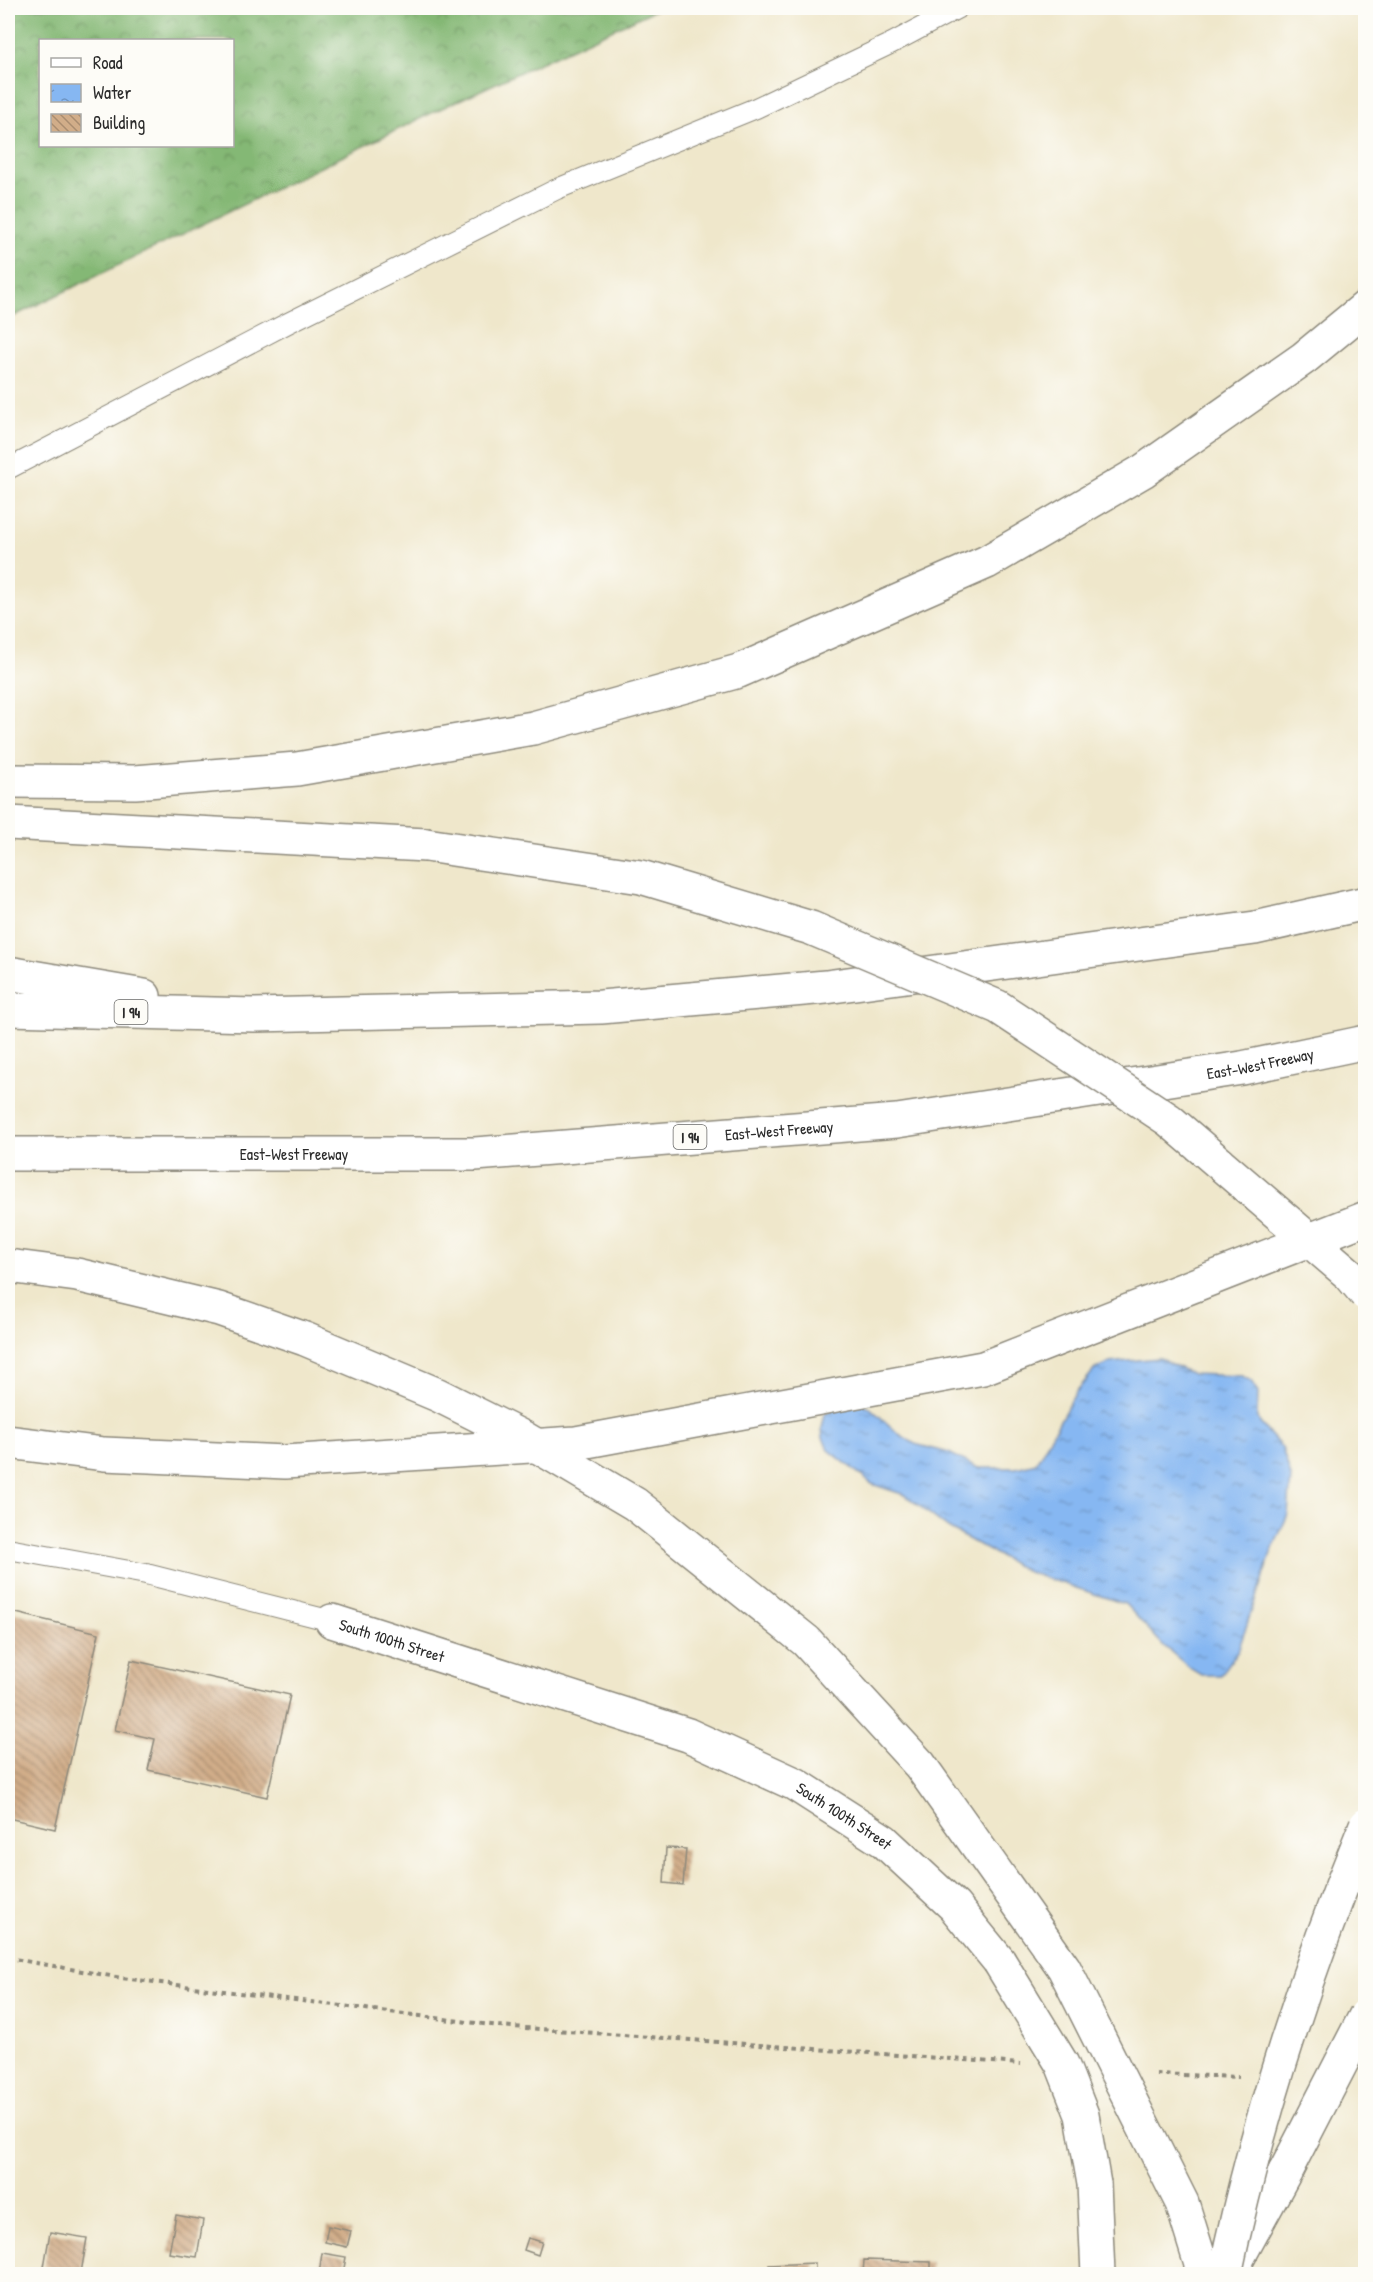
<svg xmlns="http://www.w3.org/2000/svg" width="1373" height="2282" font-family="'Patrick Hand',sans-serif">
  <defs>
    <pattern id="forest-crowns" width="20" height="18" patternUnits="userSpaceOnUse" patternTransform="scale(1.5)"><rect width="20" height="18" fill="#84b874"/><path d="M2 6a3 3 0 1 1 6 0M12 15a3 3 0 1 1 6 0" fill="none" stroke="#6c965f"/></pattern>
    <pattern id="water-ripples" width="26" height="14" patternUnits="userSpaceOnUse" patternTransform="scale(1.5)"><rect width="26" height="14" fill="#86b7f2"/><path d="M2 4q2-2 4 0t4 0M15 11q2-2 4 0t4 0" fill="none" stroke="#6e95c4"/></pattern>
    <pattern id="building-back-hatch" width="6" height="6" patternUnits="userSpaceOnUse" patternTransform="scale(1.5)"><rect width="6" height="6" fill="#d1ad89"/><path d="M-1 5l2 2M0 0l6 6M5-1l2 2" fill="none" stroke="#aa8d70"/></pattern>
  </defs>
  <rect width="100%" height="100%" fill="#fdfcf7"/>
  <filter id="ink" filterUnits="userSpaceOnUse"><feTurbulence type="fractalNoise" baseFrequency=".0167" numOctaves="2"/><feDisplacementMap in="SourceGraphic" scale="12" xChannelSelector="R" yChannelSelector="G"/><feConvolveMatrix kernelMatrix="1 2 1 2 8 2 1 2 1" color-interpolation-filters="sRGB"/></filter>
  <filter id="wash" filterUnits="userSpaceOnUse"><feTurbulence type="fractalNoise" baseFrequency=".008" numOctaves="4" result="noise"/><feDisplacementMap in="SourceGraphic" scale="24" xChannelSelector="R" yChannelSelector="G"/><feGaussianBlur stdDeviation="1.35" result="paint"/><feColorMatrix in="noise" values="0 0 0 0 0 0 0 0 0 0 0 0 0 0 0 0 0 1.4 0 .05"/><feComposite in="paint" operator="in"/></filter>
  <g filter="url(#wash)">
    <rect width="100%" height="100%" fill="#efe7cb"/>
    <path fill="url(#forest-crowns)" stroke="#587250" stroke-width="1.5" fill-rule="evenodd" d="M 8,8 L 659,8 L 442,108 L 8,319 ZM 40,40 L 232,40 L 232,146 L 40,146 Z"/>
    <path fill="url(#water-ripples)" stroke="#58718e" stroke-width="1.5" d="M 1159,1358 L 1192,1374 L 1242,1376 L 1251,1381 L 1258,1392 L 1257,1415 L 1260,1423 L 1282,1448 L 1291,1477 L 1288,1514 L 1271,1553 L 1238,1651 L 1221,1675 L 1201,1675 L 1191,1669 L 1164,1646 L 1125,1604 L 1028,1572 L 948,1528 L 905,1495 L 872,1484 L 829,1450 L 823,1438 L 822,1428 L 825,1414 L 837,1406 L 855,1400 L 869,1407 L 899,1434 L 915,1444 L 949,1453 L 978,1468 L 1016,1468 L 1036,1463 L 1076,1392 L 1095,1369 L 1109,1363 Z"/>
    <g id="blocks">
      <g fill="url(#building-back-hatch)">
        <path d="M 8,1611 L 99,1633 L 55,1829 L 8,1818 Z"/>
        <path d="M 131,1660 L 290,1695 L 267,1797 L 148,1770 L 155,1739 L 115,1730 Z"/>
        <path d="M 666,1848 L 686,1849 L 683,1885 L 664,1883 Z"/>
        <path d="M 176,2215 L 203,2220 L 197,2257 L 169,2253 Z"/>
        <path d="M 328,2226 L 351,2231 L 347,2247 L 325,2242 Z"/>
        <path d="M 50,2232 L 87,2238 L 81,2273 L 44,2267 Z"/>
        <path d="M 528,2238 L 542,2242 L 538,2255 L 524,2250 Z"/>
        <path d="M 322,2253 L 346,2257 L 343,2274 L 319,2274 Z"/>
        <path d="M 864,2260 L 931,2262 L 931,2274 L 863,2274 Z"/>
        <path d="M 815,2263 L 815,2274 L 770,2274 L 769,2265 Z"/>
      </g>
    </g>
  </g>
  <g filter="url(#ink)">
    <use href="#blocks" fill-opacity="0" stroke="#8d897b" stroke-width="1.5"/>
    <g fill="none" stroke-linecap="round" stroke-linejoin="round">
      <g stroke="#8d897b" stroke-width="22">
        <g id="service">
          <path d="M 8,469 L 288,323 L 557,189 L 756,108 L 892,43 L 958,8"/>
          <path d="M 8,1549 L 146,1574 L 332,1621"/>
        </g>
      </g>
      <g stroke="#8d897b" stroke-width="36">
        <g id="minor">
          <path id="s1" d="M 332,1621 L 688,1735 L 795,1784 L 884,1841 L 954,1906 L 999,1961"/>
          <path d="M 1094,2184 L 1098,2274"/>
        </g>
      </g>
      <g stroke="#8d897b" stroke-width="36">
        <g id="motorway">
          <path d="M 8,781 L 135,782 L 297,769 L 533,728 L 739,671 L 987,562 L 1143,471 L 1304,358 L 1366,307"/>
          <path d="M 8,823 L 426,845"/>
          <path d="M 8,973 L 144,996"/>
          <path d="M 8,1009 L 255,1015 L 601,1007 L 826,987 L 1255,928 L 1366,903"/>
          <path id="s2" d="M 8,1154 L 475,1154 L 897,1121 L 1242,1068 L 1366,1042"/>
          <path d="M 1229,2274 L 1286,2170"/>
        </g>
      </g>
      <g stroke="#8d897b" stroke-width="4" stroke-dasharray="4.5 4.5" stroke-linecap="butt">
        <path d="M 8,1958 L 122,1978 L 499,2026 L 1020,2064"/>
        <path d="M 1156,2074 L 1239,2077"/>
      </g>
      <use href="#service" stroke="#fff" stroke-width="20"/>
      <use href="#minor" stroke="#fff" stroke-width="33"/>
      <use href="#motorway" stroke="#fff" stroke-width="33"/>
      <g stroke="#8d897b" stroke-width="36" stroke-linecap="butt">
        <path id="minor-bridge" d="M 999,1961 L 1062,2064 L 1082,2115 L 1094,2184"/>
      </g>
      <g stroke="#8d897b" stroke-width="36" stroke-linecap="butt">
        <g id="motorway-bridge">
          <path d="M 426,845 L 641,877 L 811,928 L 998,1007 L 1169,1120 L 1350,1275 L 1366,1294"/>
          <path d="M 8,1266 L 77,1275 L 219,1309 L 305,1339 L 438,1395 L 522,1437 L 635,1504 L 806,1641 L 920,1765 L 1064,1968 L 1182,2203 L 1204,2274"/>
          <path d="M 8,1442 L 104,1454 L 285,1462 L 576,1443 L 983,1368 L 1366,1218"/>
          <path d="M 1286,2170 L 1366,2015"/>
          <path d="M 1225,2274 C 1257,2120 1306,1972 1366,1825"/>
        </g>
      </g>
      <use href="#minor-bridge" stroke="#fff" stroke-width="33"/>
      <use href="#motorway-bridge" stroke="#fff" stroke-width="33"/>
    </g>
  </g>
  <g text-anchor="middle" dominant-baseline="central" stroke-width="6" stroke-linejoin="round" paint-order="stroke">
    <g fill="#fdfcf7" stroke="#6a6a68" stroke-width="1.5">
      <rect x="114.5" y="1000" width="33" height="24" rx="4.5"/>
      <rect x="673.5" y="1125" width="33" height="24" rx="4.5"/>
    </g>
    <g font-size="15" font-weight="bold" fill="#2b2b2b">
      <text x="131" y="1012">I 94</text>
      <text x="690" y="1137">I 94</text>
    </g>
    <g font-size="16" fill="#2b2b2b" stroke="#fdfcf7">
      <text stroke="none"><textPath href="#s2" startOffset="1258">East-West Freeway</textPath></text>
      <text stroke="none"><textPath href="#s2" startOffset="772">East-West Freeway</textPath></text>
      <text stroke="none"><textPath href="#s2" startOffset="286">East-West Freeway</textPath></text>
      <text stroke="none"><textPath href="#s1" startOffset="63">South 100th Street</textPath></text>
      <text stroke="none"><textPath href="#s1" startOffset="550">South 100th Street</textPath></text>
    </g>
  </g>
  <rect width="1373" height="2282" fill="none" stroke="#fdfcf7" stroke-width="30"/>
  <rect x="39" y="39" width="195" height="108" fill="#fdfcf7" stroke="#a9a8a5" stroke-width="1.5"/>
  <rect x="51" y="58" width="30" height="9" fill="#ffffff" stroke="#a9a8a5" stroke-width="1.5"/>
  <text x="93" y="69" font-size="18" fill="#2b2b2b">Road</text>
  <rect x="51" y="84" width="30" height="18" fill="url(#water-ripples)" stroke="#a9a8a5" stroke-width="1.5"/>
  <text x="93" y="99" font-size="18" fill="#2b2b2b">Water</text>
  <rect x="51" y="114" width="30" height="18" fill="url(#building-back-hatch)" stroke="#a9a8a5" stroke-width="1.5"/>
  <text x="93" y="129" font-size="18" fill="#2b2b2b">Building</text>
</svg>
